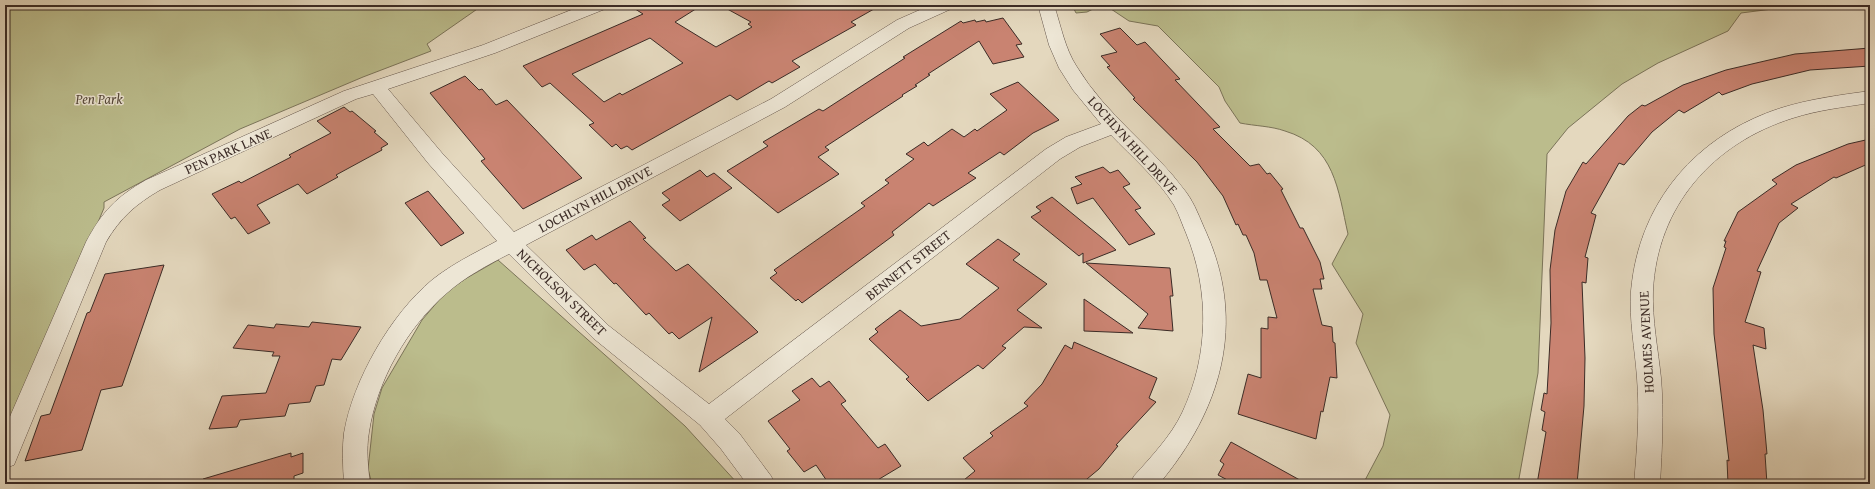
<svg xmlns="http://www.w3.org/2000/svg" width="1875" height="489" font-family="'Gentium Book Plus',serif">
  <rect width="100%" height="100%" fill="#e4d8be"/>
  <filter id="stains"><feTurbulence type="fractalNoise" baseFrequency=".005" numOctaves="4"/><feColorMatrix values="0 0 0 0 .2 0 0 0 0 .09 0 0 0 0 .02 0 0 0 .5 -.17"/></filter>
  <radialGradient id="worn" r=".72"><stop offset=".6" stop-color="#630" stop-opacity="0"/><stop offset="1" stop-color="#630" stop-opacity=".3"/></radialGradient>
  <g fill="#bbbc8c" stroke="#7b7459">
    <path d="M 5,5 L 483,5 L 427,44 L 431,51 L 363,77 L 240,129 L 104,202 L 104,208 L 5,443 Z"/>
    <path d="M 1072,5 L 1101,5 L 1087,12 L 1076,13 Z"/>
    <path d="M 1105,5 L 1804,5 L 1741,13 L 1728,31 L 1658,63 L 1622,84 L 1568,128 L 1547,154 L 1538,373 L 1518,484 L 1363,484 L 1383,446 L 1390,415 L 1356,343 L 1363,314 L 1332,264 L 1348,234 C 1338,190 1335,146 1285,131 C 1271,126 1255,126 1240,123 L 1225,101 L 1219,87 L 1158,26 L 1129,21 Z"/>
    <path d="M 498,260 L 685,426 L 738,484 L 372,484 L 368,469 L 374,414 L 382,388 L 422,320 L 445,293 L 465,279 Z"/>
  </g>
  <g fill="#c98371" stroke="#3b2b26" fill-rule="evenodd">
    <path d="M 629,5 L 702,5 L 675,22 L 716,47 L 752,27 L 748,24 L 751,22 L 720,5 L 881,5 L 851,22 L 856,25 L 792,61 L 800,67 L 772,83 L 769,81 L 737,100 L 730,95 L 632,150 L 627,146 L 621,149 L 616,144 L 612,147 L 589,125 L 594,123 L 550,83 L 542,87 L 523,66 L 643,14 ZM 650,38 L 683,63 L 622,95 L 620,93 L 604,102 L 572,74 Z"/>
    <path d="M 1003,18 L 1022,44 L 1016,45 L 1024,57 L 993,64 L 979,41 L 928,74 L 930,75 L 915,85 L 917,86 L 902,95 L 903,96 L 825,147 L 829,150 L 818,157 L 839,174 L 778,213 L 727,171 L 768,146 L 763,142 L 819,109 L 823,111 L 905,58 L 903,57 L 961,21 L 963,23 L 975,20 L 976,22 L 985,20 L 986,22 Z"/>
    <path d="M 1120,28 L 1137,45 L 1145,42 L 1180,79 L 1175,80 L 1220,127 L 1213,129 L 1250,166 L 1259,164 L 1267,174 L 1270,173 L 1283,189 L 1281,190 L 1300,228 L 1303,228 L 1320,262 L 1324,279 L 1320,279 L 1322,289 L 1313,289 L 1322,325 L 1332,327 L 1333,342 L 1335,343 L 1337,378 L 1330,377 L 1323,412 L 1321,411 L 1316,439 L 1238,414 L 1248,374 L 1261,378 L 1261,328 L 1268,329 L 1268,317 L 1277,318 L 1267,280 L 1260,280 L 1254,253 L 1246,235 L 1243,235 L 1238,224 L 1236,225 L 1223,196 L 1197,162 L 1133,99 L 1135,98 L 1107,67 L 1110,66 L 1101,56 L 1117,52 L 1100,34 Z"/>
    <path d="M 1870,48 L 1870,66 L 1810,70 L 1752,84 L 1722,95 L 1719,92 L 1684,113 L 1679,110 L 1652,132 L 1624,165 L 1619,163 L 1591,213 L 1596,215 L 1585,257 L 1588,258 L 1586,283 L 1582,282 L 1585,358 L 1584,406 L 1577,484 L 1537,484 L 1546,432 L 1542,430 L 1545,412 L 1541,410 L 1544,393 L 1547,394 L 1551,323 L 1550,270 L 1555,230 L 1566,191 L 1583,162 L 1586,164 L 1628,116 L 1642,105 L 1645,106 L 1683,85 L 1726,70 L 1795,54 Z"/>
    <path d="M 465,76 L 479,90 L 482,89 L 496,105 L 507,100 L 582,178 L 523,209 L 481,161 L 485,159 L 430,93 Z"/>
    <path d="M 1018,82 L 1059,120 L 1033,133 L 1004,155 L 1000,152 L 968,173 L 976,178 L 933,206 L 929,203 L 892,232 L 894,235 L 802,303 L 798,299 L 796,301 L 770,278 L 777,273 L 774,270 L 865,206 L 861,203 L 889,183 L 885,180 L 914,159 L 906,154 L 924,142 L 928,146 L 952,129 L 964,137 L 975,129 L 977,131 L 1007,110 L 990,94 Z"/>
    <path d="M 344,107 L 350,112 L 352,111 L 376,131 L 374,132 L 388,144 L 381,148 L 382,150 L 336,175 L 338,177 L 307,194 L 298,184 L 257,205 L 270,223 L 248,234 L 235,217 L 231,219 L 212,194 L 239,181 L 241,183 L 291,157 L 289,155 L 331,133 L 317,121 Z"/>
    <path d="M 1870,139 L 1870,163 L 1836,178 L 1834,177 L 1791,204 L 1798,208 L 1779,223 L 1757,271 L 1761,272 L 1745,322 L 1764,328 L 1766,349 L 1753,345 L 1763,410 L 1767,454 L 1765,454 L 1767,484 L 1728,484 L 1727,460 L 1729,461 L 1714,334 L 1713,288 L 1726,248 L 1724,247 L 1726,241 L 1724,241 L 1738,212 L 1777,184 L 1772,180 L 1796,165 L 1848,144 Z"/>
    <path d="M 1103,167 L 1110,173 L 1118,170 L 1130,184 L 1123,187 L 1141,208 L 1135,210 L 1155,234 L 1129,245 L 1093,198 L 1077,204 L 1071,188 L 1082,184 L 1075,177 Z"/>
    <path d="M 700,170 L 707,177 L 714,173 L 732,188 L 680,221 L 662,205 L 670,200 L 662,193 Z"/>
    <path d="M 428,191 L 464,233 L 441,246 L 405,203 Z"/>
    <path d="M 1052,197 L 1101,237 L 1116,250 L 1083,263 L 1083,253 L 1079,256 L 1031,217 L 1041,211 L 1036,207 Z"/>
    <path d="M 630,221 L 646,238 L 643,239 L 676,271 L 688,264 L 758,332 L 699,372 L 712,317 L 679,339 L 672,332 L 669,334 L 649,313 L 646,315 L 616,283 L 614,284 L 595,264 L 584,270 L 566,250 L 592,235 L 596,240 Z"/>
    <path d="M 998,239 L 1020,254 L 1013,260 L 1047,284 L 1017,310 L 1042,328 L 1024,327 L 1002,346 L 1006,348 L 983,369 L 978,365 L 928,401 L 906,379 L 909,377 L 869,339 L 878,332 L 875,329 L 900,310 L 921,326 L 960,319 L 999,288 L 966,264 Z"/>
    <path d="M 1086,263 L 1170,268 L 1173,296 L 1170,296 L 1173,331 L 1138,328 L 1148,314 Z"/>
    <path d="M 164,265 L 122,386 L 101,390 L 82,450 L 25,461 L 41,416 L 50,414 L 87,313 L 90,312 L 105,274 Z"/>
    <path d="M 1084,299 L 1133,333 L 1084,331 Z"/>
    <path d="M 312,322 L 361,327 L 341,360 L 332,359 L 324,385 L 316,386 L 310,402 L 289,404 L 285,416 L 240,420 L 237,427 L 209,429 L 222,396 L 266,393 L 280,356 L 272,356 L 274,352 L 233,348 L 248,325 L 274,328 L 276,324 L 309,327 Z"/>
    <path d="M 1074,342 L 1157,378 L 1149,398 L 1156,402 L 1116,445 L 1118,446 L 1099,469 L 1081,484 L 959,484 L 975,471 L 963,458 L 993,436 L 990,433 L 1028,406 L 1024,403 L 1042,384 L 1065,345 L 1072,349 Z"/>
    <path d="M 812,378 L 820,387 L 829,381 L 846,401 L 841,404 L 878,448 L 885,444 L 901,466 L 871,484 L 829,484 L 816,465 L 804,472 L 787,451 L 790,449 L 768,421 L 800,400 L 792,391 Z"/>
    <path d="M 1231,442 L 1307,484 L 1235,484 L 1218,475 L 1224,464 L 1220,461 Z"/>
    <path d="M 291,453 L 291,457 L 303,453 L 303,473 L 294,476 L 294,484 L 204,484 L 203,479 Z"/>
  </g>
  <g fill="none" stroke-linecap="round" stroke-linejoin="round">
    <g stroke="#65564c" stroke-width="1">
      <g id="minor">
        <path d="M 584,5 L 607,5 L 605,9 L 495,53 L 388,89 L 442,153 L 514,232 L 771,99 L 897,20 L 931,5 L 953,5 L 951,9 L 909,28 L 785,107 L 526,245 L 609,326 L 709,404 L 1046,149 L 1066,137 L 1101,124 L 1073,90 L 1059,68 L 1049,45 L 1038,5 L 1054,5 C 1061,26 1065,49 1077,67 C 1106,115 1153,147 1186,192 C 1195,204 1200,219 1206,232 C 1247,324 1221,410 1159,484 L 1130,484 L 1134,476 C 1151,457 1171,436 1182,413 C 1209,356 1210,291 1186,233 C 1182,224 1179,214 1174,205 C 1158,179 1132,157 1111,135 L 1080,147 L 1060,159 L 725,419 L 739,433 L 771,476 L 775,484 L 747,484 L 721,449 L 700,425 L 593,338 L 509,254 C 487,265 465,277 447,293 C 407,327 377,381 369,432 C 366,450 368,467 370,484 L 344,484 C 343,467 342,450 344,433 C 353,380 391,314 432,280 C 452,264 475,253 497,241 L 428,163 L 373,94 L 356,99 L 160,190 C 136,204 120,218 106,242 L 14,465 L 5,468 L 5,428 L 86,242 C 102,212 116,197 146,180 L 344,91 L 483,45 Z"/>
        <path d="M 1870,91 L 1870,103 C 1844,107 1818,110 1793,118 C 1713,143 1657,206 1653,291 C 1652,320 1658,349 1661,378 C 1664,413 1662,449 1660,484 L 1634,484 C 1637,449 1640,413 1637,378 C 1635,349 1629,320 1631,291 C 1639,201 1697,135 1781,108 C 1810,99 1840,95 1870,91 Z"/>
      </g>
    </g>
    <use href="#minor" fill="#ede6d5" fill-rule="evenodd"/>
  </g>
  <g text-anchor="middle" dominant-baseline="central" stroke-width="3" stroke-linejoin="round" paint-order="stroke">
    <g font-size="14" font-style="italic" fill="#55483a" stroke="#ede6d5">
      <text x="99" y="99">Pen Park</text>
    </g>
    <g font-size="14" fill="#3b2b26" stroke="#ede6d5">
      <text transform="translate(1133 145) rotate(48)">LOCHLYN HILL DRIVE</text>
      <text transform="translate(228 151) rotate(-24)">PEN PARK LANE</text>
      <text transform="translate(595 199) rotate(-28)">LOCHLYN HILL DRIVE</text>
      <text transform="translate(908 265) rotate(-38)">BENNETT STREET</text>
      <text transform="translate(562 292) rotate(44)">NICHOLSON STREET</text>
      <text transform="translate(1646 342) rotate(-93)">HOLMES AVENUE</text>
    </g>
  </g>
  <rect width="1875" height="489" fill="none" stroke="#e4d8be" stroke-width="20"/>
  <rect x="6" y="6" width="1863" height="477" fill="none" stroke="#3b2b26" stroke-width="2"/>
  <rect x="10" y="10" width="1855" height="469" fill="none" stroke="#3b2b26"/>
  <rect width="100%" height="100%" filter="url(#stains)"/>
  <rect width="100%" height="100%" fill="url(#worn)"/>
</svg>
